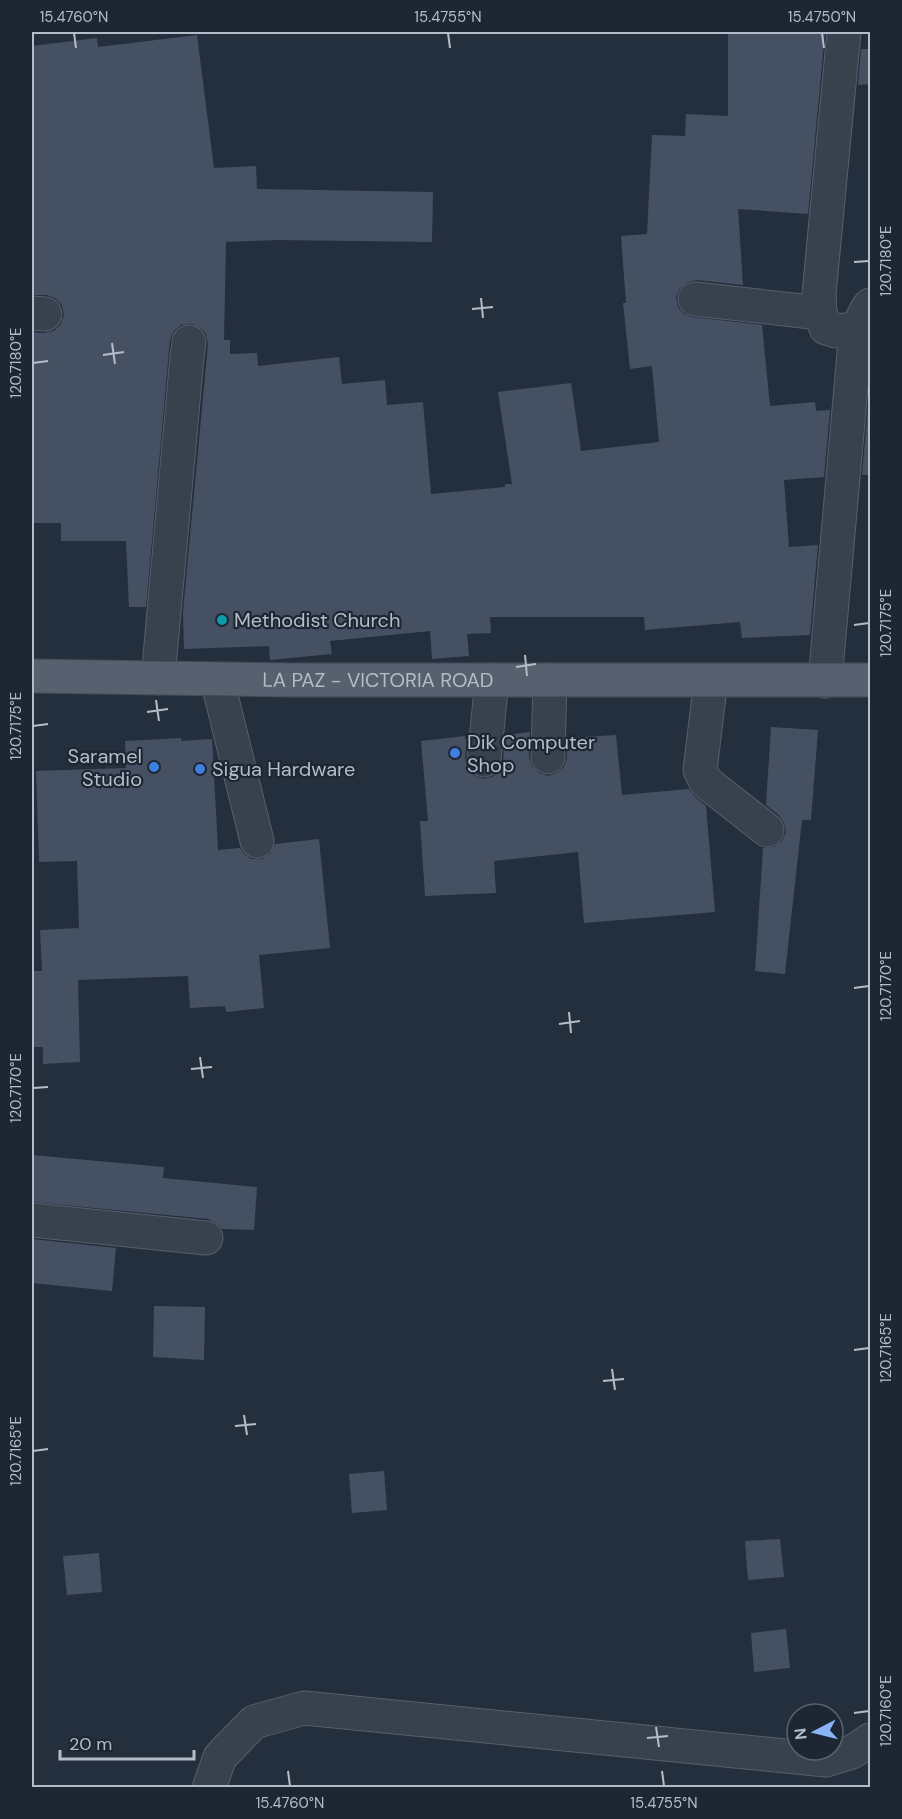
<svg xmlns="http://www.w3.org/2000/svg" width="902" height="1819" font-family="'DM Sans',sans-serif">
  <rect width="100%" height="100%" fill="#242f3e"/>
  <g fill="#455162">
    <path d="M 796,32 L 825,32 L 808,214 L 738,209 L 743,285 L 697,280 L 688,282 L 680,288 L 676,297 L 678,307 L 684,314 L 692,317 L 762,325 L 770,406 L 815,402 L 816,411 L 830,410 L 824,477 L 784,480 L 789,547 L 818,545 L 810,635 L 742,638 L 740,622 L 645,630 L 644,617 L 490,617 L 491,633 L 467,634 L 469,656 L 432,659 L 430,631 L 330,641 L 332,654 L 270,660 L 269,646 L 184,649 L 183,611 L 208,344 L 206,334 L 201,328 L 192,324 L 181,325 L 174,331 L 170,340 L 146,607 L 129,607 L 126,541 L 61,541 L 61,523 L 32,523 L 32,332 L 44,333 L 54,331 L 61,324 L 64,315 L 62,305 L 55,298 L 46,295 L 32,295 L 32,46 L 97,38 L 98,47 L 197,35 L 214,168 L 256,166 L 257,189 L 433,192 L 432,242 L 277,240 L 226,242 L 224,340 L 230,340 L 230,354 L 257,353 L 258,366 L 339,357 L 342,384 L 385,380 L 387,405 L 423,402 L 431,494 L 505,487 L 505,484 L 512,484 L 498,392 L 571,383 L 581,451 L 659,442 L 652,366 L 630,369 L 623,303 L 626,303 L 621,236 L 647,234 L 652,135 L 685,136 L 686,114 L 728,116 L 728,33 L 796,34 Z"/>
    <path d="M 861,49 L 870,49 L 870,84 L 858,85 Z"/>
    <path d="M 868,407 L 870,407 L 870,475 L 862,475 Z"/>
    <path d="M 771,727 L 818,730 L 811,820 L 802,820 L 785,974 L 755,971 L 763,848 L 774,847 L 782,841 L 786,832 L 784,823 L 779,815 L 766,805 Z"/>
    <path d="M 530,732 L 529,757 L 532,766 L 539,773 L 548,776 L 557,773 L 564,767 L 567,757 L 567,738 L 616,735 L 622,795 L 689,789 L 694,796 L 706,806 L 715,912 L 584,923 L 578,852 L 494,861 L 496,893 L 425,896 L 420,821 L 428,821 L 421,741 L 465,736 L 465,739 L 467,739 L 465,758 L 467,767 L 473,775 L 483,779 L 492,777 L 500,770 L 503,762 L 505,735 Z"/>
    <path d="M 181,738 L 181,741 L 212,739 L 218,850 L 240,848 L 244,854 L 251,859 L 261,859 L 270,854 L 275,844 L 319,839 L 330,948 L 259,955 L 264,1008 L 226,1012 L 225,1006 L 190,1008 L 188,976 L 78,980 L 80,1062 L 43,1064 L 43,1047 L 32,1047 L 32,971 L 42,971 L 40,930 L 79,928 L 77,861 L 39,862 L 36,771 L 126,768 L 125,741 Z"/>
    <path d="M 32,1155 L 164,1167 L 163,1178 L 257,1187 L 254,1230 L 222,1229 L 216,1223 L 208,1219 L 32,1202 Z"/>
    <path d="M 32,1239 L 116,1248 L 112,1291 L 32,1283 Z"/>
    <path d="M 154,1306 L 205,1307 L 204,1360 L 153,1357 Z"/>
    <path d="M 384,1471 L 387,1510 L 352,1513 L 349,1474 Z"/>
    <path d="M 780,1539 L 784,1577 L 748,1580 L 745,1541 Z"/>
    <path d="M 99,1553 L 102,1592 L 67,1595 L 63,1556 Z"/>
    <path d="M 786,1629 L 790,1668 L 754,1672 L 751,1633 Z"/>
  </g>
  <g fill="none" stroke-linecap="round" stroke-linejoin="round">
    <g stroke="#565f6c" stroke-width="35">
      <g id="minor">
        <path d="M 844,32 L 819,294 L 820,313 L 826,328 L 836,331 L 858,329"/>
        <path d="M 695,299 L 820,313"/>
        <path d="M 32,313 L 45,314"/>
        <path d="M 158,678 L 187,357 L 189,342"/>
        <path d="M 217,679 L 257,841"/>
        <path d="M 711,680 L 700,770 L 706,782 L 767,830"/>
        <path d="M 825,681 L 855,342 C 858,329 862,315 870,305"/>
        <path d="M 548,757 L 550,680"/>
        <path d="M 484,760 L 492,680"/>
        <path d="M 32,1220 L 206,1238"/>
        <path d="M 209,1788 L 220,1757 L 254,1722 L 304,1708 L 826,1760 L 852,1752 L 870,1740"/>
      </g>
    </g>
    <g stroke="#414a57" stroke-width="35">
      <g id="major">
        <path id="s1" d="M 32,676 L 292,680 L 870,680"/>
      </g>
    </g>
    <use href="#minor" stroke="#38414e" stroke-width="33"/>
    <use href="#major" stroke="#56606e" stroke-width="33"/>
  </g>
  <path fill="none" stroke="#b4bcc9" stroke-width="2" d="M 74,33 L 76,48M 448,33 L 450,48M 822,33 L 824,48M 854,262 L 869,261M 481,298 L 483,318M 472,309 L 493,307M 112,343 L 115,364M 103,355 L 124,352M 33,363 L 48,361M 854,625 L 869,623M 525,655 L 527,676M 516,667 L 536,664M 156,700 L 159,721M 147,712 L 168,709M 33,726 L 48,724M 854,988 L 869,986M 569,1012 L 571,1033M 559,1024 L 580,1021M 200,1057 L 203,1078M 191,1069 L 212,1067M 33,1088 L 48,1087M 854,1350 L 869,1348M 612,1369 L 615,1390M 603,1381 L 624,1379M 244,1415 L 247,1435M 235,1426 L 256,1424M 33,1451 L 48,1449M 854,1713 L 869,1711M 656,1727 L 659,1747M 647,1738 L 668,1736M 288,1771 L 290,1786M 662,1771 L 664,1786"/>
  <circle fill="#0f9aa8" stroke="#1d2633" stroke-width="2" cx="222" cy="620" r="6"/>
  <g fill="#3f7fe0" stroke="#1d2633" stroke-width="2">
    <circle cx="455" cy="753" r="6"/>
    <circle cx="154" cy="767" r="6"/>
    <circle cx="200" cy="769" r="6"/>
  </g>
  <g text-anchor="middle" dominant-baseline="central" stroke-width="4.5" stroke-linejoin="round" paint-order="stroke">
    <g font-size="20" fill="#b4bcc9" stroke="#1d2633" text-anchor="start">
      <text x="234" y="620">Methodist Church</text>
      <text x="467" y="742">Dik Computer<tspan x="467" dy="23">Shop</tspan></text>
      <text x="142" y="756" text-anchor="end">Saramel<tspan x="142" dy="23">Studio</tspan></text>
      <text x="212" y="769">Sigua Hardware</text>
    </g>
    <g font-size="20" fill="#b4bcc9" stroke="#1d2633">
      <text stroke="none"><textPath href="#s1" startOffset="346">LA PAZ - VICTORIA ROAD</textPath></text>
    </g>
  </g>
  <rect width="902" height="1819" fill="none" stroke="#1d2633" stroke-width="66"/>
  <g transform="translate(815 1732) rotate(263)"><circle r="28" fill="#1d2633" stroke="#59626f" stroke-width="1.5"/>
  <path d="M0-4.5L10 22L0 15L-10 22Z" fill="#8ab4f8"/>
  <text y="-9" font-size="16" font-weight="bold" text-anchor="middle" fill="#b4bcc9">N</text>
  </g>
  <path d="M60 1750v9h134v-9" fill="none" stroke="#b4bcc9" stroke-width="3"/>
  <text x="69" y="1750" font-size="18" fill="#b4bcc9" stroke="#1d2633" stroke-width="4.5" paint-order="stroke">20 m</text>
  <rect x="33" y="33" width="836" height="1753" fill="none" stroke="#b4bcc9" stroke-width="2"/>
  <g font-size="15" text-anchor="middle" fill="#b4bcc9">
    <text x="74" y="22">15.4760°N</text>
    <text x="448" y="22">15.4755°N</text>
    <text x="822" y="22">15.4750°N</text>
    <text transform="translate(886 261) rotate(-90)" y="5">120.7180°E</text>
    <text transform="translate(16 363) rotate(-90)" y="5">120.7180°E</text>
    <text transform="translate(886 623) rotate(-90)" y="5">120.7175°E</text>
    <text transform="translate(16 726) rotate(-90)" y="5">120.7175°E</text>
    <text transform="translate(886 986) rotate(-90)" y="5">120.7170°E</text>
    <text transform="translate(16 1088) rotate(-90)" y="5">120.7170°E</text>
    <text transform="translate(886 1348) rotate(-90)" y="5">120.7165°E</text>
    <text transform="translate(16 1451) rotate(-90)" y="5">120.7165°E</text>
    <text transform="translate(886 1711) rotate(-90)" y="5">120.7160°E</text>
    <text x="290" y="1808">15.4760°N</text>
    <text x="664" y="1808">15.4755°N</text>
  </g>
</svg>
